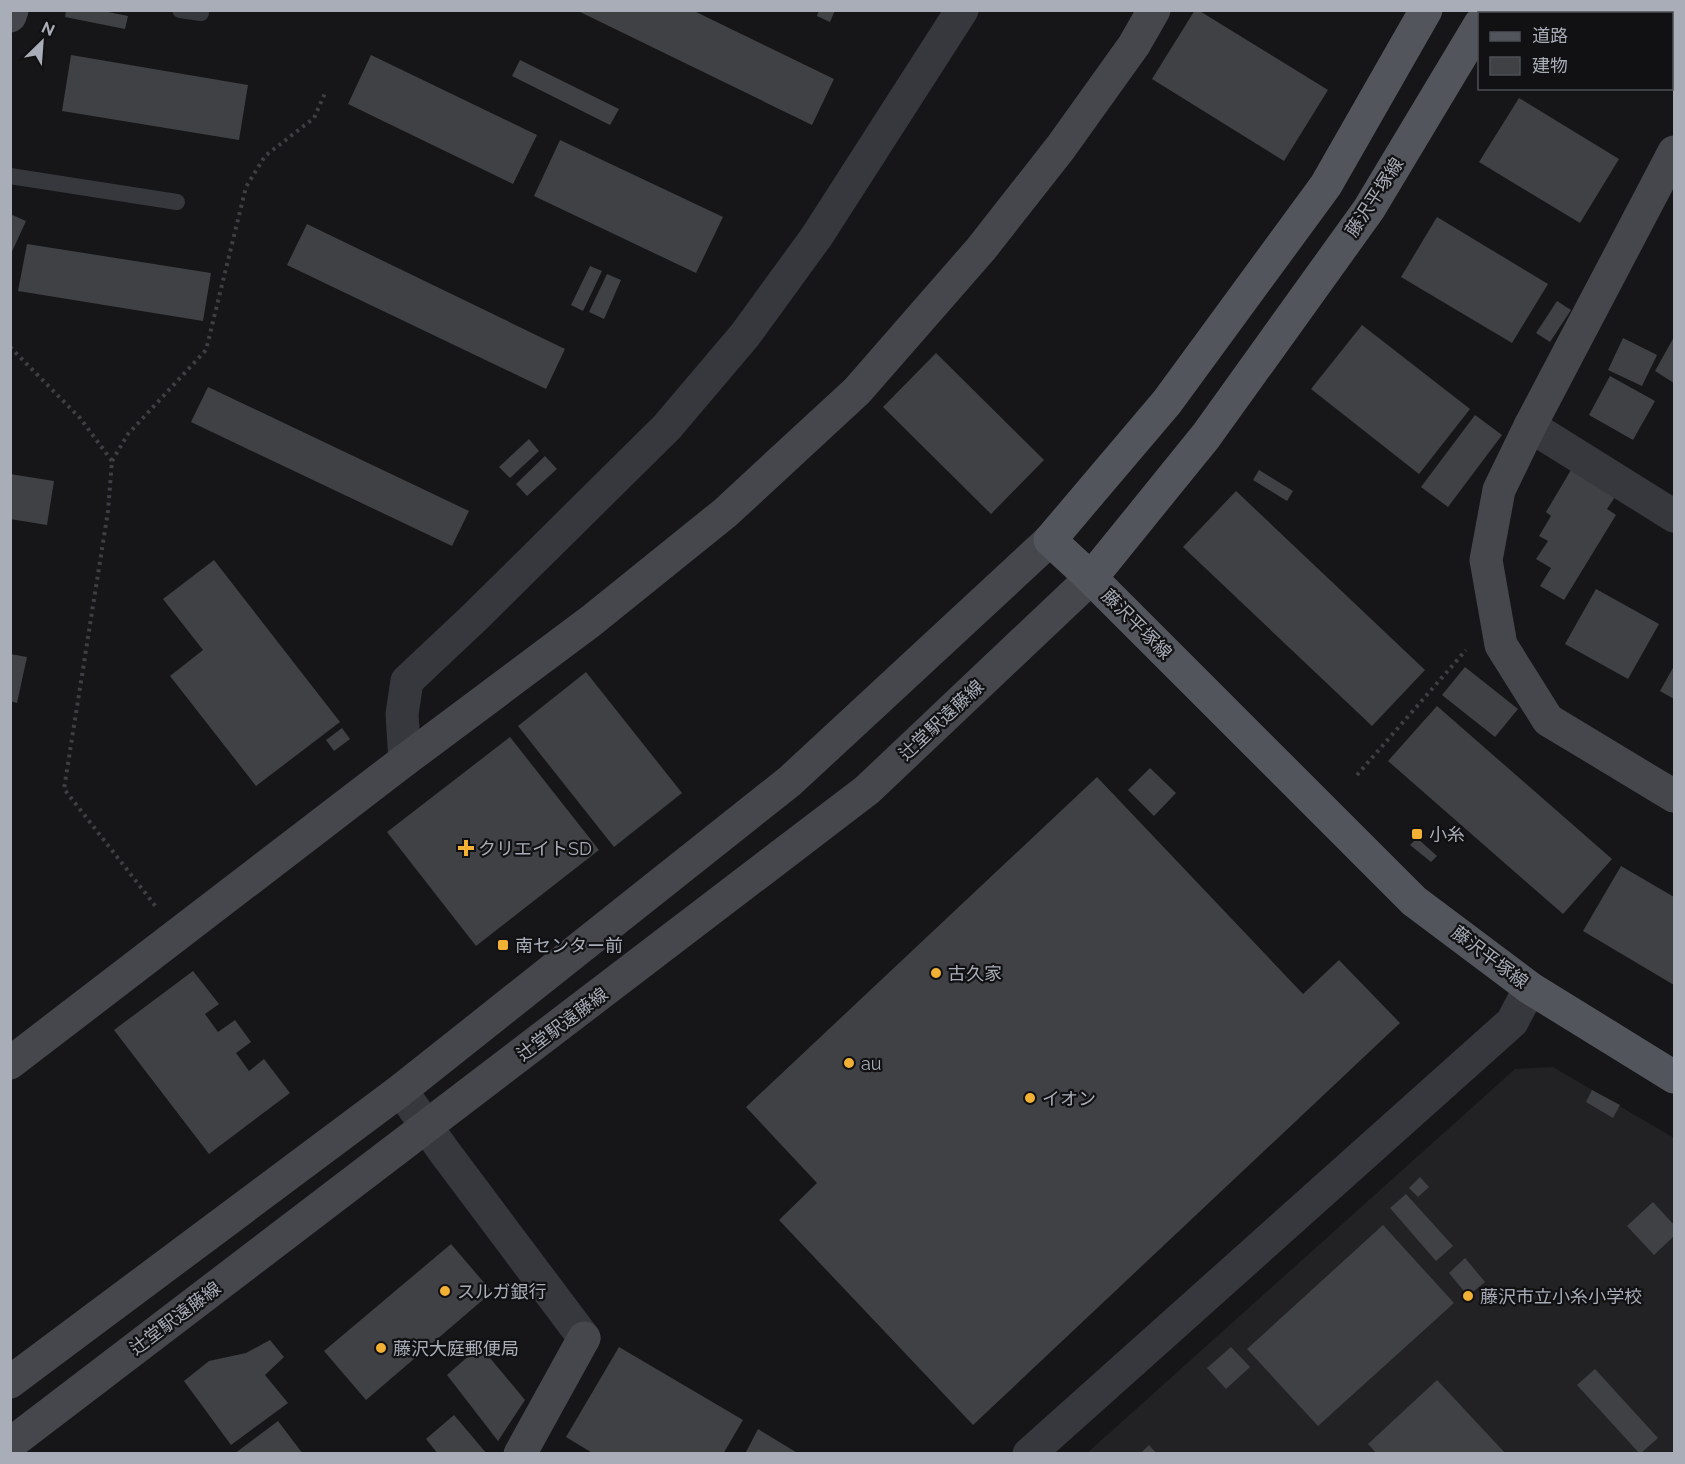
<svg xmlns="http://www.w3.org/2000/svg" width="1685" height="1464" font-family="Raleway,'Noto Sans JP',sans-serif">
  <rect width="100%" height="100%" fill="#161618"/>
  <path fill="#222225" d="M 1553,1067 L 1674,1138 L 1674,1453 L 1086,1454 L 1515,1069 Z"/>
  <g fill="#404145">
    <path d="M 66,10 L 98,10 L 128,16 L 125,29 L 65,17 Z"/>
    <path d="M 576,10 L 692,10 L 834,79 L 812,125 Z"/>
    <path d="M 819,10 L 835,10 L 830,22 L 817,16 Z"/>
    <path d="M 1195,10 L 1198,10 L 1328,90 L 1284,161 L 1152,79 Z"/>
    <path d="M 1566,10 L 1650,10 L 1656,14 L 1564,14 Z"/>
    <path d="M 1672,22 L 1674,23 L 1674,74 L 1672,80 Z"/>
    <path d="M 71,55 L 248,85 L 239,140 L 62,111 Z"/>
    <path d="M 371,55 L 537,135 L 513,184 L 348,104 Z"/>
    <path d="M 520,60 L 619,109 L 610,125 L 512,76 Z"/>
    <path d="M 1519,98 L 1619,159 L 1580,223 L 1479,162 Z"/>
    <path d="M 560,140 L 723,217 L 696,273 L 534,196 Z"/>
    <path d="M 10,214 L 26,221 L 10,256 Z"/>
    <path d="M 1437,217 L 1548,284 L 1512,343 L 1401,277 Z"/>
    <path d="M 307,224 L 565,349 L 546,389 L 287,265 Z"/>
    <path d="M 27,244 L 211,273 L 203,321 L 18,291 Z"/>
    <path d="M 590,266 L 602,271 L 583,311 L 571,305 Z"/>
    <path d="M 607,274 L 621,280 L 604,319 L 589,312 Z"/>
    <path d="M 1557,301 L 1571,310 L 1550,342 L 1536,333 Z"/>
    <path d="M 1362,325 L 1470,409 L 1419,474 L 1311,389 Z"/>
    <path d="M 1674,337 L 1674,383 L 1655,371 Z"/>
    <path d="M 1623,338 L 1657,355 L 1642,386 L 1608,370 Z"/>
    <path d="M 936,353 L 1044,460 L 991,514 L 883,407 Z"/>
    <path d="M 1610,376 L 1655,401 L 1633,440 L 1589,415 Z"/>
    <path d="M 208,387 L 469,511 L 452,546 L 191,422 Z"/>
    <path d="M 1475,415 L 1502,435 L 1448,507 L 1421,487 Z"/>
    <path d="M 529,439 L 539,451 L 510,478 L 499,467 Z"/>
    <path d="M 545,456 L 557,469 L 527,496 L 516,484 Z"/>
    <path d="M 1259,470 L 1293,491 L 1287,501 L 1253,480 Z"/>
    <path d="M 1571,470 L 1615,497 L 1607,509 L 1616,515 L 1564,600 L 1540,586 L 1551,568 L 1536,559 L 1548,541 L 1539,536 L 1551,516 L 1546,512 Z"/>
    <path d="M 10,474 L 54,481 L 47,525 L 10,519 Z"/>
    <path d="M 1236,491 L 1425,670 L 1372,726 L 1183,547 Z"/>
    <path d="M 214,560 L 340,722 L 256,786 L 170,676 L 203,650 L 163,599 Z"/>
    <path d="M 1596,589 L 1659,624 L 1628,679 L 1565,644 Z"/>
    <path d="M 10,654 L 27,657 L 17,703 L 10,701 Z"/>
    <path d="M 1674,666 L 1674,699 L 1660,691 Z"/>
    <path d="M 1465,667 L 1518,709 L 1495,737 L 1442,695 Z"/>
    <path d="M 586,672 L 682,793 L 614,847 L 518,726 Z"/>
    <path d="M 1437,706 L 1612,859 L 1563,914 L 1388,761 Z"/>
    <path d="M 342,728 L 350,739 L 334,751 L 326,740 Z"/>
    <path d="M 510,737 L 599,850 L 476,946 L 387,832 Z"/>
    <path d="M 1150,768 L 1176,793 L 1154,816 L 1128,790 Z"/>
    <path d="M 1097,777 L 1303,994 L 1339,960 L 1400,1023 L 973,1425 L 779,1220 L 817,1183 L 746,1107 Z"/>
    <path d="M 1417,838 L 1437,856 L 1431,862 L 1410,845 Z"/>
    <path d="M 1621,866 L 1674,897 L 1674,985 L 1583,931 Z"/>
    <path d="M 193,971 L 219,1004 L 205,1014 L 218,1032 L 235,1020 L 251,1042 L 236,1053 L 249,1071 L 264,1059 L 290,1093 L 209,1154 L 114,1030 Z"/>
    <path d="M 1592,1090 L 1620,1105 L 1613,1118 L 1586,1102 Z"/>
    <path d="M 1420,1177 L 1429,1187 L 1418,1197 L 1409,1188 Z"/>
    <path d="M 1406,1194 L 1453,1246 L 1436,1261 L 1390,1208 Z"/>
    <path d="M 1653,1202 L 1674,1225 L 1674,1236 L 1654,1255 L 1627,1226 Z"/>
    <path d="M 1383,1225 L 1454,1303 L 1318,1426 L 1247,1349 Z"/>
    <path d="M 451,1244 L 492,1292 L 366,1400 L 324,1351 Z"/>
    <path d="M 1465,1258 L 1485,1282 L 1468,1296 L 1449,1273 Z"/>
    <path d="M 270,1340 L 284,1357 L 265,1375 L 288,1403 L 231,1445 L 184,1381 L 209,1361 L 246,1353 Z"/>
    <path d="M 480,1346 L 525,1400 L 498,1441 L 447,1375 Z"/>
    <path d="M 619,1347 L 743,1420 L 723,1454 L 594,1454 L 566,1437 Z"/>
    <path d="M 1231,1347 L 1250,1367 L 1226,1389 L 1207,1368 Z"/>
    <path d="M 1595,1369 L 1658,1438 L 1640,1454 L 1577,1385 Z"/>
    <path d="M 1437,1380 L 1506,1454 L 1377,1454 L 1368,1444 Z"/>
    <path d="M 454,1415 L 487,1454 L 438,1454 L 426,1439 Z"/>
    <path d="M 278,1421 L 303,1454 L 234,1454 Z"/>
    <path d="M 758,1429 L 799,1454 L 745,1454 Z"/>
    <path d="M 1149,1445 L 1157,1454 L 1140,1454 Z"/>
  </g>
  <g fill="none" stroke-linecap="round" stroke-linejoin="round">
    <g stroke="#3d3f44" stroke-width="4" stroke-dasharray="3 4.5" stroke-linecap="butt">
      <path d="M 10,347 L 80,418 L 112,461 L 108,511 L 64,789 L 157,908"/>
      <path d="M 112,461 L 128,434 L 206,350 L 246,187 L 265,156 L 314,118 L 326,91"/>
      <path d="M 1357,775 L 1466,650"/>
    </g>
    <g stroke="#37383d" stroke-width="16">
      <path d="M 180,10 L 201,13"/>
      <path d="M 10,176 L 177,202"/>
    </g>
    <g stroke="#37383d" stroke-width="33">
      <path d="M 1530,426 L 1674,516"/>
      <path d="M 405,760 L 402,714 L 407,681 L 475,617 L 667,427 L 745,335 L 817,236 L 962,10"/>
      <path d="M 401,1090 L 443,1150 L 584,1338"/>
      <path d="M 1029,1454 L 1512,1022 L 1530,988"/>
    </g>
    <g stroke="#45474d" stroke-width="33">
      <path d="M 10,16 L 12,10"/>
      <path d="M 1674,152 L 1530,426 L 1499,490 L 1486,560 L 1501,645 L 1548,720 L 1674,796"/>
      <path d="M 10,1063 L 405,760 L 591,621 L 725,513 L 857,391 L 981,249 L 1061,147 L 1134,45 L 1154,10"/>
      <path d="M 10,1382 L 401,1090 L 790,781 L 1050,540"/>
      <path d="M 10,1444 L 867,790 L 1091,578"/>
      <path d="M 520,1454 L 584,1338"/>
    </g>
    <g stroke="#53555c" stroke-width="33">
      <path d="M 1426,10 L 1326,185 L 1167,402 L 1050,540 L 1091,578 L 1414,901 L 1530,988 L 1674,1077"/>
      <path d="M 1091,578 L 1206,436 L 1369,209 L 1480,24"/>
    </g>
  </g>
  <g fill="#f2b134" stroke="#111113" stroke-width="2">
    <rect x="1411" y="828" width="12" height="12" rx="3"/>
    <path d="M463 839h6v6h6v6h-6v6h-6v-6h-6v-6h6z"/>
    <rect x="497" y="939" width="12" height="12" rx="3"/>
    <circle cx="936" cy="973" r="6"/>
    <circle cx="849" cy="1063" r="6"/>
    <circle cx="1030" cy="1098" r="6"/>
    <circle cx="445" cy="1291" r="6"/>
    <circle cx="1468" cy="1296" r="6"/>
    <circle cx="381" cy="1348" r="6"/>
  </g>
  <g text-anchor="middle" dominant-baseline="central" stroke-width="4.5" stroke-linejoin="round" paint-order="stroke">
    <g font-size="18" fill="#a8adb8" stroke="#111113">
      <text transform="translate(1374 197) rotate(-57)">藤沢平塚線</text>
      <text transform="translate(1137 624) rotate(45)">藤沢平塚線</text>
      <text transform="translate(941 720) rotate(-43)">辻堂駅遠藤線</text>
      <text transform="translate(1490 957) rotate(37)">藤沢平塚線</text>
      <text transform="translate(562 1024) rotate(-37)">辻堂駅遠藤線</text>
      <text transform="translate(175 1318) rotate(-37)">辻堂駅遠藤線</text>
    </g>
    <g font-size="18" fill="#a8adb8" stroke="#111113" text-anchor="start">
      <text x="1429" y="834">小糸</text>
      <text x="478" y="848">クリエイトSD</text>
      <text x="515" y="945">南センター前</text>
      <text x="948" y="973">古久家</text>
      <text x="861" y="1063">au</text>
      <text x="1042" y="1098">イオン</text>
      <text x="457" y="1291">スルガ銀行</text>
      <text x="1480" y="1296">藤沢市立小糸小学校</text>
      <text x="393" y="1348">藤沢大庭郵便局</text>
    </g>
  </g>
  <rect width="1685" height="1464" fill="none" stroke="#a8adb8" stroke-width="24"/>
  <rect x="1478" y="12" width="195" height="78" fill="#111113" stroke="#4d4f55" stroke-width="1.5"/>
  <rect x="1490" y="32" width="30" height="9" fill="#53555c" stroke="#4d4f55" stroke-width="1.5"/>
  <text x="1532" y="42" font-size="18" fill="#a8adb8">道路</text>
  <rect x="1490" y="57" width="30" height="18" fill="#404145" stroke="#4d4f55" stroke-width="1.5"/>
  <text x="1532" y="72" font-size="18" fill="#a8adb8">建物</text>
  <g transform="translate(42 42) rotate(25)" stroke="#111113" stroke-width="4.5" paint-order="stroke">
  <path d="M0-4.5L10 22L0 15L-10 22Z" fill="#a8adb8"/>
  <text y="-9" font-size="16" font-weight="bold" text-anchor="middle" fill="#a8adb8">N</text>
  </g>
</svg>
